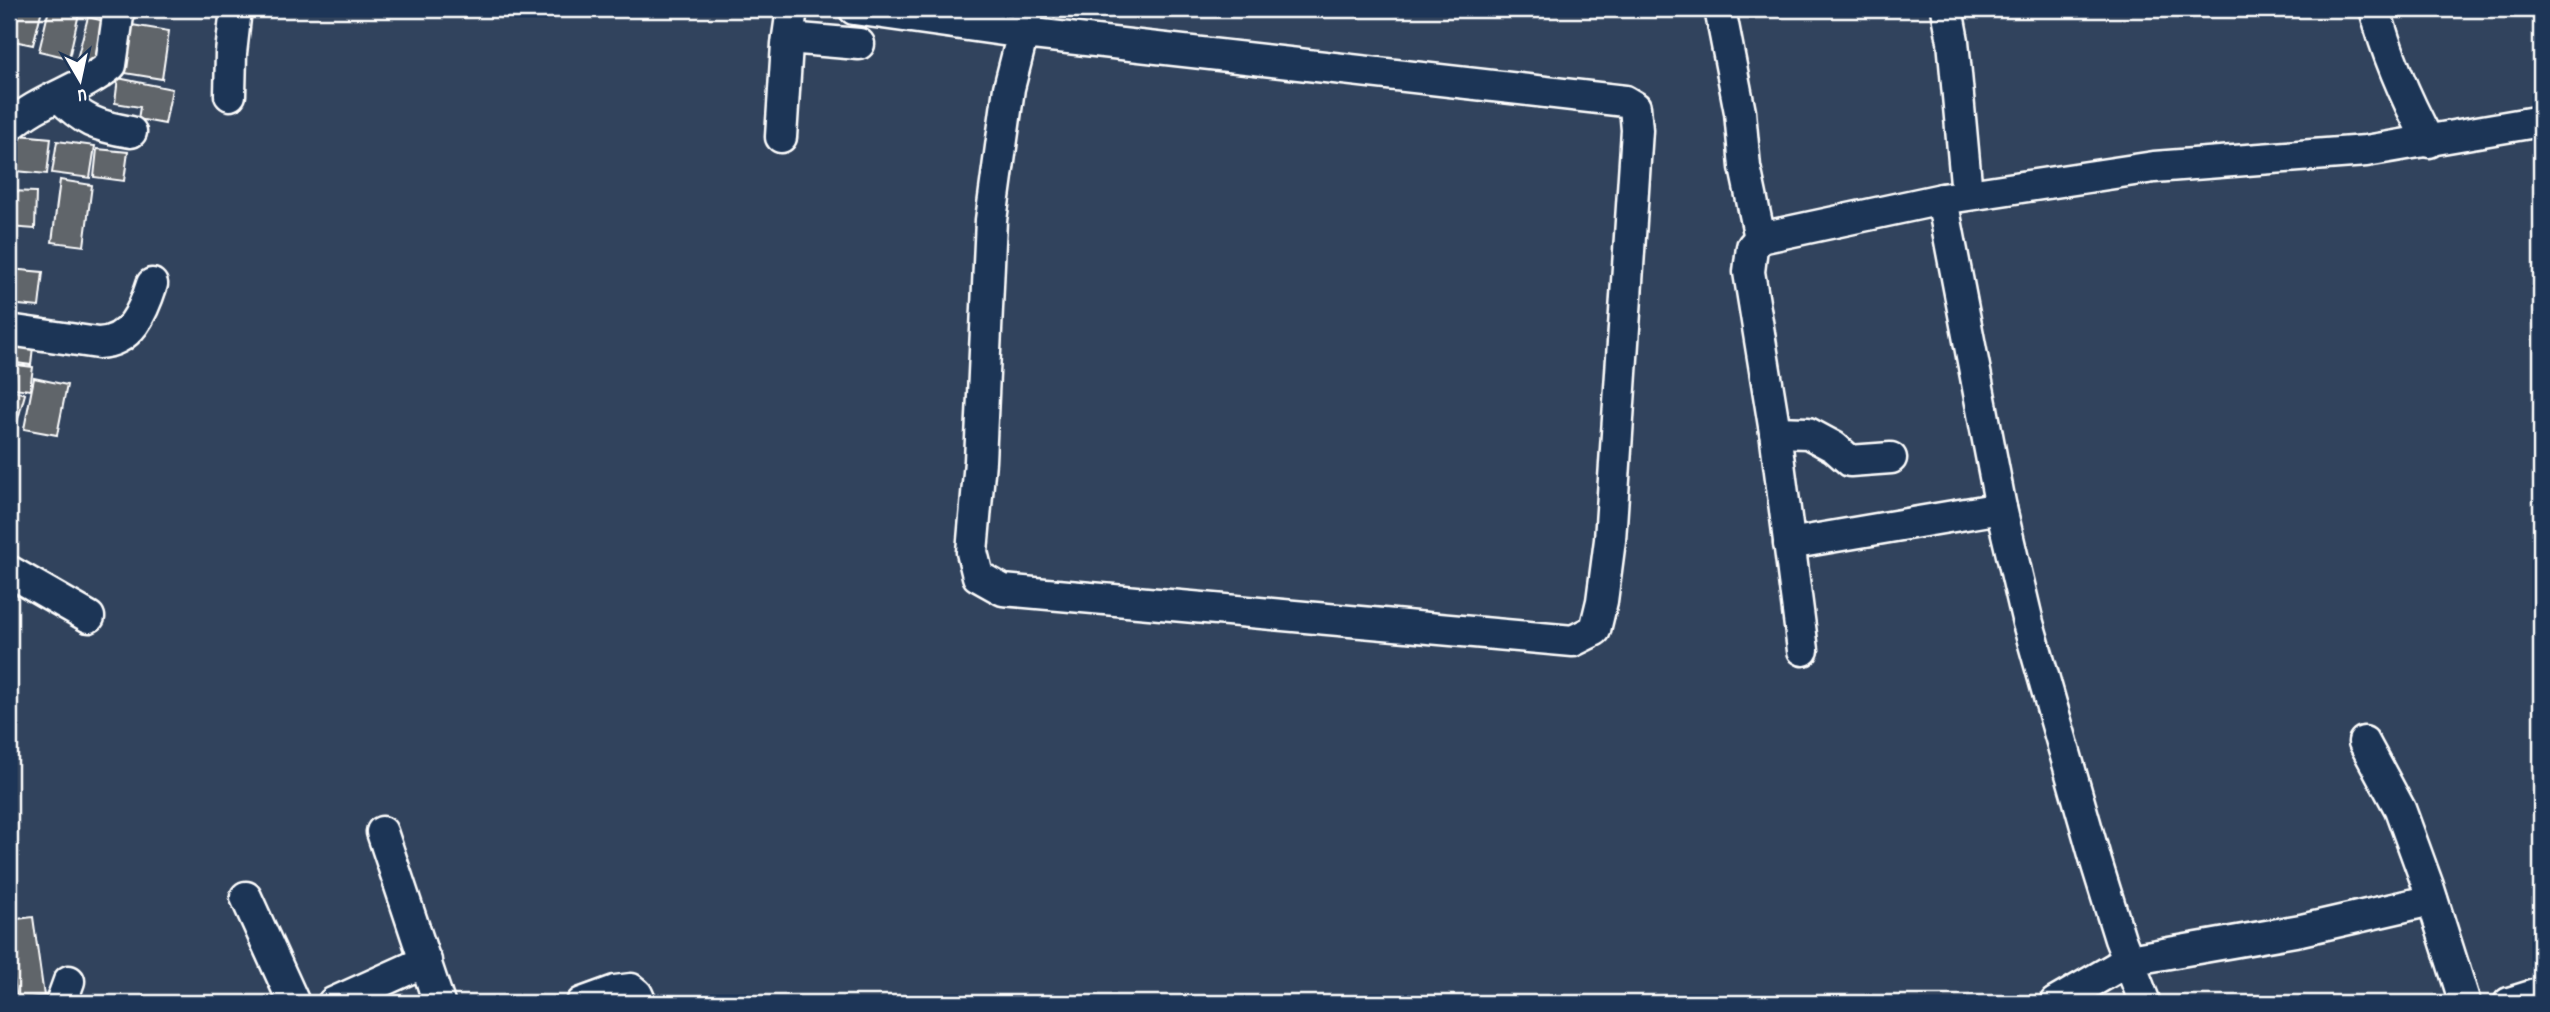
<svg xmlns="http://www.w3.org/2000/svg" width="2550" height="1012" font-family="Dekko,sans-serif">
  <rect width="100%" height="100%" fill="#31435d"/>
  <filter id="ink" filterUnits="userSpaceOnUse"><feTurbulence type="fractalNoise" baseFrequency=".0143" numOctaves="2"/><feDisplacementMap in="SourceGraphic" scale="14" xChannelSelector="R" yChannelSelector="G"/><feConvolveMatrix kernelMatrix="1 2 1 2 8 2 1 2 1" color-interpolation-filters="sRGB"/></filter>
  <g filter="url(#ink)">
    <g fill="#61656b" stroke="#fff" stroke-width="2">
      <path d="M 9,9 L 42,9 L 33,45 L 9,40 Z"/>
      <path d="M 49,9 L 80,9 L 69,58 L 39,51 Z"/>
      <path d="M 88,17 L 116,24 L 105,66 L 77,59 Z"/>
      <path d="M 132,25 L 169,31 L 162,79 L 125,73 Z"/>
      <path d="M 118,78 L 172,89 L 165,124 L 138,119 L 140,107 L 115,103 Z"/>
      <path d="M 19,135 L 51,138 L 47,174 L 16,171 Z"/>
      <path d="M 57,141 L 95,146 L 90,178 L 52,173 Z"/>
      <path d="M 97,149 L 128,152 L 124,181 L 94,177 Z"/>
      <path d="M 60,180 L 92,185 L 84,246 L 52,242 Z"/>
      <path d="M 9,191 L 36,192 L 35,229 L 9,227 Z"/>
      <path d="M 9,269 L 43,272 L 39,307 L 9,304 Z"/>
      <path d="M 9,333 L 34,337 L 31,365 L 9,362 Z"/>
      <path d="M 17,365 L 33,367 L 30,390 L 13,388 Z"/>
      <path d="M 34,378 L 67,385 L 57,435 L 24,429 Z"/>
      <path d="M 9,389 L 25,394 L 12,440 L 9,439 Z"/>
      <path d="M 33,917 L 44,996 L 17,1000 L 9,943 L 9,920 Z"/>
    </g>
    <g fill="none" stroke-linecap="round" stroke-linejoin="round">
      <g stroke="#fff" stroke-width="35">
        <g id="minor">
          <path d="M 854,9 L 1024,33 L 1625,101 L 1635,107 L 1637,130 L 1610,540 L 1602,601 L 1595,630 L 1573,641 L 1003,590 L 978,576 L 972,552 L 980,461 L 991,220 L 1009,88 L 1029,9"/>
          <path d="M 1720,9 L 1740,112 L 1745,167 L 1760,238 L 1942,199"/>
          <path d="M 1947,9 L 1953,41 L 1967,194"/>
          <path d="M 2375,9 C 2387,56 2406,99 2429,142"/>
          <path d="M 788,38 L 859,44"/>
          <path d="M 230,95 L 231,53 L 236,9"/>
          <path d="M 59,96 C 83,121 96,126 131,132"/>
          <path d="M 9,127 C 38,99 80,91 111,65 L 119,9"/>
          <path d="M 781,137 L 787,44 L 792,9"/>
          <path d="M 1760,238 L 1752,247 L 1749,272 L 1775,432 L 1803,650"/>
          <path d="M 9,330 L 98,343 C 131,342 143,312 152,284"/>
          <path d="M 1775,432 L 1808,433 L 1834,447 L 1850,461 L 1891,458"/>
          <path d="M 1789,544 L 2001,508"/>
          <path d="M 9,571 L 89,617"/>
          <path d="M 2364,742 L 2400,809 L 2428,886 L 2465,1003"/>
          <path d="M 382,832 L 439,1003"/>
          <path d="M 246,897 L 294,1003"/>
          <path d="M 61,1003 L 69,981"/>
          <path d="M 333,1003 L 426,961"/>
          <path d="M 582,1003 L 615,991 L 631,989 L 637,994 L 641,1003"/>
          <path d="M 2055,1003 L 2129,960 L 2301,930 L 2432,900"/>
          <path d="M 2145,1003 L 2120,939 L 2097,865 L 2028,623 L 2001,508 L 1942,199 L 2154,167 L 2366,151 L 2541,121"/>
          <path d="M 2509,1003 L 2541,993"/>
        </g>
      </g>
      <use href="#minor" stroke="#1d3557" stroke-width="30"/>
    </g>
  </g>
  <rect width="2550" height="1012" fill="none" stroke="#1d3557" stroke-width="35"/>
  <rect x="18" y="18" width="2515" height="977" fill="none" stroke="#fff" stroke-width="2.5" filter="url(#ink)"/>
  <g transform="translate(80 80) rotate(171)" stroke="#1d3557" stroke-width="5" paint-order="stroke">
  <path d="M0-5L12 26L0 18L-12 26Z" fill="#ffffff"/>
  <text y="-10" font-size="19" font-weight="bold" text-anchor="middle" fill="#ffffff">U</text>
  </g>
</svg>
